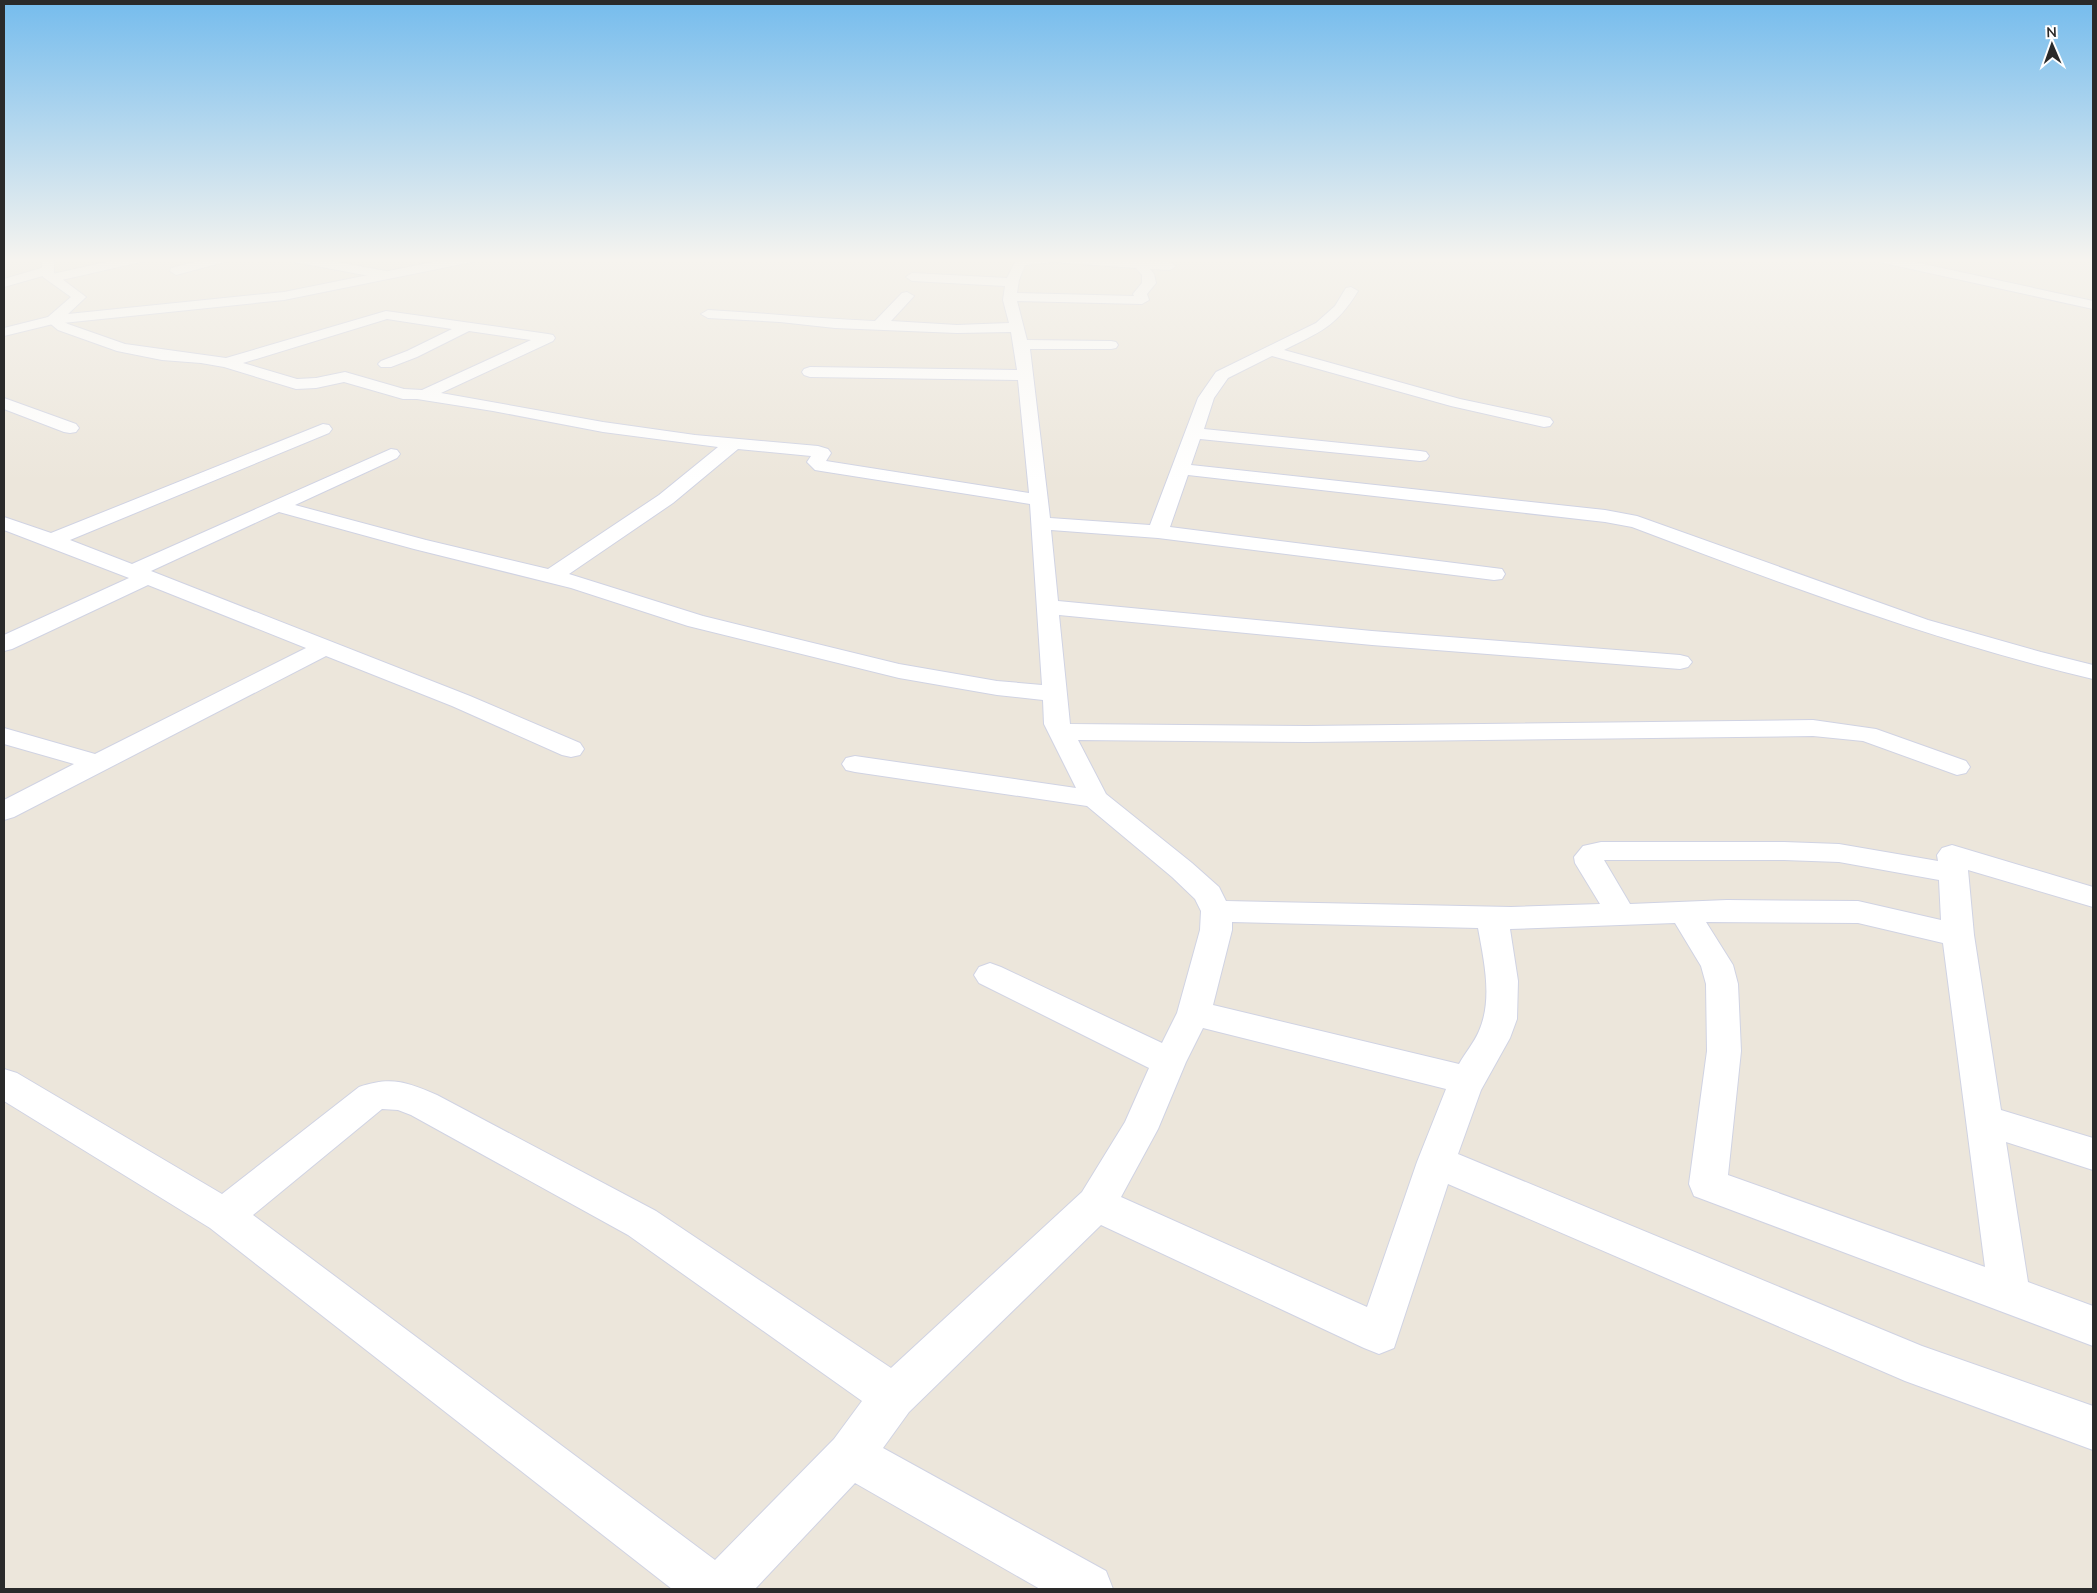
<svg xmlns="http://www.w3.org/2000/svg" width="2097" height="1593" font-family="'Nunito Sans',sans-serif">
  <rect width="100%" height="100%" fill="#ece6db"/>
  <g fill="none" stroke-linecap="round" stroke-linejoin="round">
    <g stroke="#d0d3e3" stroke-width="2">
      <g id="street">
        <path d="M 124,258 L 147,258 L 145,261 L 53,282 L 47,278 L 48,275 Z"/>
        <path d="M 210,258 L 230,258 L 228,261 L 176,275 L 170,271 L 171,268 Z"/>
        <path d="M 288,258 L 315,258 L 386,271 L 392,275 L 386,279 L 294,262 Z"/>
        <path d="M 1024,258 L 1101,258 L 1170,262 L 1176,266 L 1170,270 L 1150,269 L 1154,274 L 1156,283 L 1147,294 L 1149,300 L 1142,304 L 1017,301 L 1027,340 L 1111,341 L 1116,342 L 1118,345 L 1116,348 L 1111,349 L 1030,349 L 1050,518 L 1150,525 L 1198,398 L 1216,372 L 1316,323 L 1335,306 L 1346,288 L 1351,287 L 1358,291 C 1336,327 1320,332 1284,350 L 1460,399 L 1550,418 L 1553,422 L 1550,426 L 1544,427 L 1451,406 L 1272,356 L 1228,378 L 1214,398 L 1204,429 L 1420,451 L 1426,452 L 1429,456 L 1426,460 L 1420,461 L 1200,439 L 1191,465 L 1605,510 L 1637,516 L 1928,620 L 2041,652 L 2093,665 L 2093,679 C 1934,641 1785,585 1632,527 L 1605,522 L 1188,475 L 1170,527 L 1502,569 L 1505,574 L 1502,579 L 1494,580 L 1158,538 L 1051,530 L 1058,601 L 1372,631 L 1680,655 L 1688,657 L 1692,662 L 1688,667 L 1680,669 L 1372,645 L 1059,615 L 1070,724 L 1307,726 L 1813,720 L 1876,729 L 1966,761 L 1970,767 L 1966,773 L 1957,775 L 1863,741 L 1813,736 L 1307,742 L 1078,740 L 1106,794 L 1192,863 L 1219,887 L 1226,901 L 1511,907 L 1600,904 L 1575,863 L 1574,857 L 1583,846 L 1601,842 L 1784,842 L 1839,844 L 1938,861 L 1937,855 L 1942,848 L 1952,845 L 2093,887 L 2093,907 L 1968,870 L 1974,935 L 2001,1110 L 2093,1138 L 2093,1170 L 2006,1142 L 2028,1282 L 2093,1306 L 2093,1346 L 1694,1196 L 1689,1184 L 1707,1051 L 1706,984 L 1701,966 L 1675,923 L 1510,929 L 1518,981 L 1517,1019 L 1510,1038 L 1481,1090 L 1458,1154 L 1922,1346 L 2093,1406 L 2093,1450 L 1905,1381 L 1448,1184 L 1394,1348 L 1379,1354 L 1364,1348 L 1101,1225 L 909,1412 L 883,1448 L 1106,1571 L 1113,1589 L 1040,1589 L 855,1483 L 755,1589 L 672,1589 L 210,1228 L 4,1101 L 4,1069 L 17,1073 L 222,1194 L 359,1087 C 391,1076 407,1082 437,1095 L 656,1211 L 891,1368 L 1082,1192 L 1125,1122 L 1149,1068 L 979,983 L 974,975 L 979,967 L 990,963 L 1001,967 L 1162,1043 L 1177,1013 L 1200,930 L 1201,911 L 1195,899 L 1172,877 L 1087,806 L 855,772 L 846,770 L 842,764 L 846,758 L 855,756 L 1076,788 L 1044,724 L 1043,700 L 997,695 L 899,678 L 688,626 L 571,588 L 414,549 L 279,512 L 151,571 L 470,696 L 580,743 L 584,749 L 580,755 L 571,757 L 562,755 L 452,706 L 326,656 L 14,817 L 4,820 L 4,800 L 74,764 L 4,744 L 4,728 L 95,754 L 306,648 L 148,585 L 12,649 L 4,651 L 4,635 L 129,578 L 4,530 L 4,517 L 51,533 L 323,424 L 329,425 L 332,429 L 329,433 L 70,540 L 132,564 L 391,449 L 397,450 L 400,454 L 397,458 L 295,505 L 426,540 L 548,569 L 659,495 L 718,447 L 603,432 L 493,411 L 417,399 L 403,399 L 344,382 L 316,388 L 296,389 L 224,367 L 201,363 L 162,360 L 117,351 L 58,330 L 46,320 L 48,317 L 53,316 L 68,324 L 125,344 L 226,358 L 386,311 L 548,334 L 553,335 L 555,338 L 553,341 L 441,393 L 603,422 L 695,435 L 818,446 L 828,449 L 831,453 L 826,461 L 1029,493 L 1018,380 L 810,377 L 804,375 L 802,372 L 804,369 L 810,367 L 1017,370 L 1011,332 L 957,333 L 835,328 L 780,322 L 708,318 L 701,314 L 708,310 C 764,313 819,319 875,321 L 902,293 L 907,292 L 914,296 L 891,321 L 957,325 L 1009,323 L 1003,300 L 1005,286 L 912,281 L 906,277 L 912,273 L 1007,278 L 1016,260 ZM 1053,262 L 1136,268 L 1142,275 L 1142,283 L 1133,294 L 1134,296 L 1017,293 L 1019,280 L 1025,265 ZM 387,319 L 452,329 L 407,351 L 381,361 L 378,364 L 381,367 L 391,367 L 417,357 L 469,331 L 531,340 L 422,390 L 404,389 L 345,372 L 316,378 L 297,379 L 243,363 ZM 738,449 L 811,456 L 807,462 L 815,470 L 821,471 L 1030,504 L 1042,685 L 997,681 L 899,664 L 703,616 L 569,574 L 673,503 ZM 1604,860 L 1784,860 L 1839,862 L 1939,880 L 1941,920 L 1858,901 L 1727,900 L 1630,904 ZM 1232,922 L 1478,928 C 1484,961 1493,999 1479,1031 C 1474,1043 1465,1053 1459,1064 L 1213,1005 L 1232,930 ZM 1706,922 L 1858,923 L 1943,943 L 1985,1267 L 1728,1175 L 1741,1051 L 1738,984 L 1733,965 ZM 1203,1028 L 1446,1089 L 1417,1162 L 1367,1307 L 1121,1197 L 1158,1129 L 1186,1062 ZM 382,1109 L 398,1110 L 411,1115 L 628,1235 L 862,1401 L 834,1439 L 715,1560 L 253,1215 Z"/>
        <path d="M 1873,258 L 1896,258 L 2093,301 L 2093,309 L 1879,262 Z"/>
        <path d="M 48,266 L 54,270 L 53,273 L 4,287 L 4,279 Z"/>
        <path d="M 4,398 L 76,424 L 79,428 L 76,432 L 70,433 L 64,432 L 4,409 Z"/>
      </g>
    </g>
    <g stroke="#d0d3e3" stroke-width="2">
      <path id="secondary" d="M 42,258 L 54,258 L 54,273 L 86,297 L 68,314 L 284,292 L 453,258 L 478,258 L 472,262 L 284,300 L 53,324 L 4,336 L 4,328 L 48,317 L 71,297 L 43,277 L 42,274 Z"/>
    </g>
    <use href="#street" fill="#fff" fill-rule="evenodd"/>
    <use href="#secondary" fill="#fff" fill-rule="evenodd"/>
  </g>
  <linearGradient id="sky" x2="0" y2="1"><stop stop-color="#75bced"/><stop offset="0.54" stop-color="#f6f4ef"/><stop offset="1" stop-color="#f6f4ef" stop-opacity="0"/></linearGradient>
  <rect width="2097" height="481" fill="url(#sky)"/>
  <rect width="2097" height="1593" fill="none" stroke="#2a2a2a" stroke-width="10"/>
  <g transform="translate(2052 45) rotate(358)" stroke="#ffffff" stroke-width="4" paint-order="stroke">
  <path d="M0-4L9 19L0 12L-9 19Z" fill="#2a2a2a"/>
  <text y="-8" font-size="14" font-weight="bold" text-anchor="middle" fill="#2a2a2a">N</text>
  </g>
</svg>
